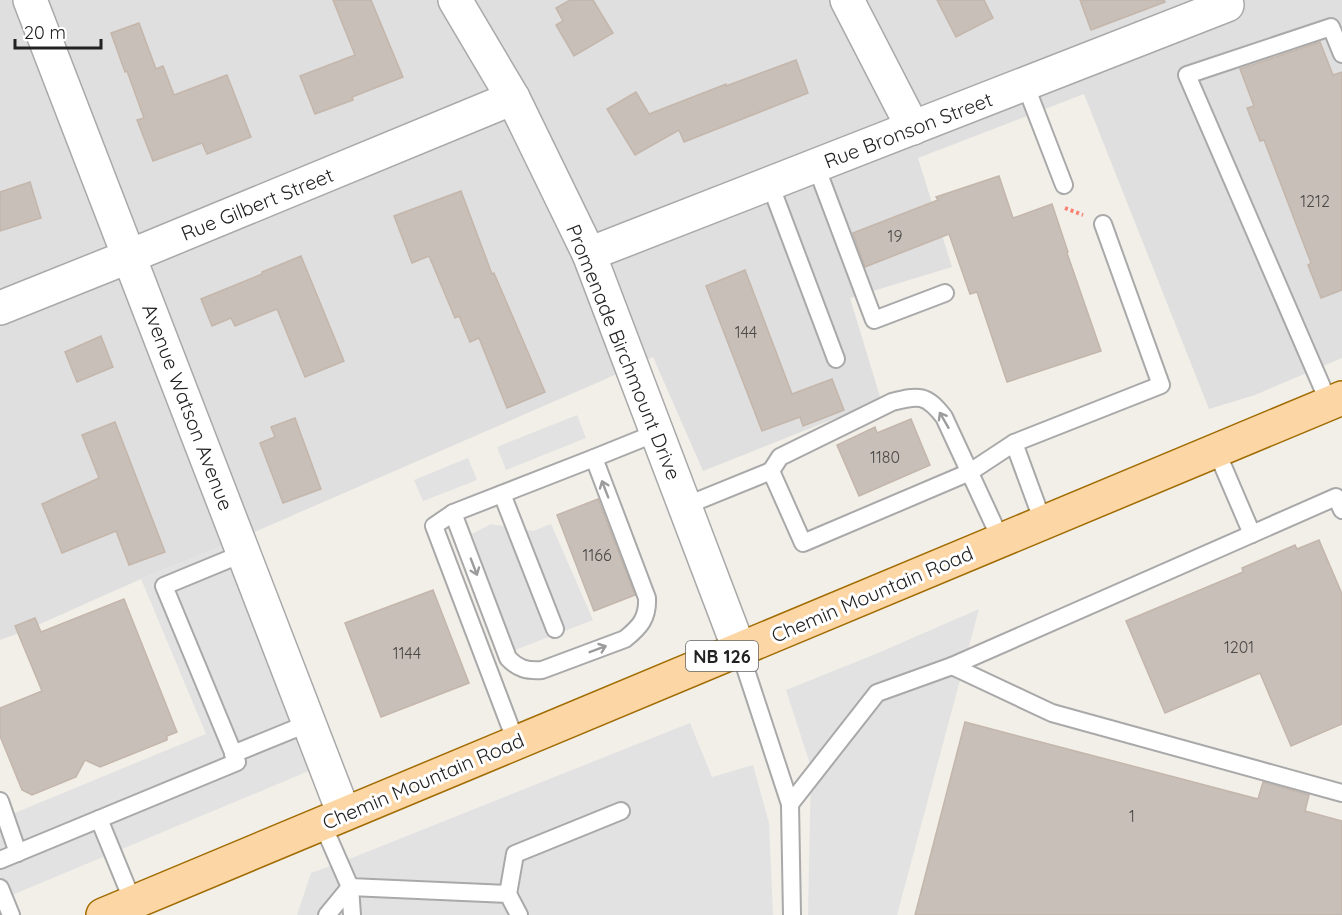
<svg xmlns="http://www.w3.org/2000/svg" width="1342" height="915" font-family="Quicksand,sans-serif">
  <rect width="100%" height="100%" fill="#f2efe9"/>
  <path fill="#e0dfdf" d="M 0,0 L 1342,0 L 1342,358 L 1255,395 L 1209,409 L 1084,94 L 918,158 L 952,267 L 850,298 L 881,400 L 703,471 L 653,357 L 608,378 L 227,544 L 141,579 L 22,632 L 0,640 Z"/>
  <g fill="#e2e2e2">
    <path d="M 577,415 L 586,438 L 506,470 L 497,447 Z"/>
    <path d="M 468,458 L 477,480 L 423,501 L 414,480 Z"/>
    <path d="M 491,524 L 533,531 L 551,524 L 593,620 L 515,650 L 472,534 Z"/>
    <path d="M 227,544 L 316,768 L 0,900 L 0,819 L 206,734 L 141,579 Z"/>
    <path d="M 979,609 L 897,915 L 808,915 L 811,767 L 786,690 L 878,653 Z"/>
    <path d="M 690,723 L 712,777 L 753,765 L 769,823 L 773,915 L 297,915 L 311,873 L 339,863 Z"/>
  </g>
  <g fill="#c7bfb8" stroke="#c4b6ab" stroke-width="1.5">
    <path d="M 333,0 L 371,0 L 403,77 L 352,97 L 353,100 L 315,114 L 300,76 L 355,55 Z"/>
    <path d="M 570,0 L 593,0 L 613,33 L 574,56 L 556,25 L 563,21 L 556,8 Z"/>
    <path d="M 937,0 L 984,0 L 993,18 L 956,37 Z"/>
    <path d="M 1080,0 L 1164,0 L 1165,2 L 1091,30 Z"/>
    <path d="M 139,23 L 156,69 L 163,66 L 174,95 L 227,75 L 251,137 L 207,154 L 202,143 L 153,161 L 137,120 L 144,118 L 127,71 L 125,72 L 111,33 Z"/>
    <path d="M 1320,42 L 1333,75 L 1342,72 L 1342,290 L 1321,298 L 1308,265 L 1311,263 L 1264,140 L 1260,141 L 1247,108 L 1254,106 L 1240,69 Z"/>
    <path d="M 796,60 L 808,93 L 684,142 L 679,130 L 635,155 L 607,109 L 636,92 L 649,114 L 726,84 L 726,86 Z"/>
    <path d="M 999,176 L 1013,218 L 1052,204 L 1068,252 L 1067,253 L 1101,351 L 1007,382 L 977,292 L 970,294 L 949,234 L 865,267 L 853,233 L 938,200 L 936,197 Z"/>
    <path d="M 30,182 L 41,218 L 0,231 L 0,192 Z"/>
    <path d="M 461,191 L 492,274 L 494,273 L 545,392 L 507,408 L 479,338 L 470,342 L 459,316 L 455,318 L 429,256 L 412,263 L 394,216 Z"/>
    <path d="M 301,256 L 344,361 L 305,377 L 277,309 L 235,326 L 231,318 L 212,326 L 201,299 L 262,274 L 262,272 Z"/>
    <path d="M 745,270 L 792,394 L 832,379 L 844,410 L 803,426 L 800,417 L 762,431 L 706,286 Z"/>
    <path d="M 101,336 L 113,367 L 77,382 L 65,352 Z"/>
    <path d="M 295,418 L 321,489 L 283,503 L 260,443 L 275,437 L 271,427 Z"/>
    <path d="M 911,419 L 930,465 L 859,496 L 837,445 L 875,427 L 877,433 Z"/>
    <path d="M 115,422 L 165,552 L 129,565 L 116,531 L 62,553 L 42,504 L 99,478 L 82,435 Z"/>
    <path d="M 598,499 L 635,595 L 594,611 L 557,515 Z"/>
    <path d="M 1319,540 L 1342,594 L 1342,724 L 1291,746 L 1260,673 L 1165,713 L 1126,621 L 1243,572 L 1242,568 L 1295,545 L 1297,549 Z"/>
    <path d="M 433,590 L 469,683 L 381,717 L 345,623 Z"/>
    <path d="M 124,599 L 177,732 L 167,736 L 167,740 L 100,767 L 85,760 L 76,777 L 32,795 L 22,790 L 0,736 L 0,708 L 42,691 L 15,626 L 35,618 L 41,632 Z"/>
    <path d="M 965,722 L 1258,799 L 1263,782 L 1309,795 L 1305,811 L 1342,821 L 1342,915 L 915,915 Z"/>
  </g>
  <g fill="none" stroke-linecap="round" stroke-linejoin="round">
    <g stroke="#a9a9a9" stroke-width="20">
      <g id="service">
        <path d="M 1025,84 L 1064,185"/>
        <path d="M 816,166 L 874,320 L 945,293"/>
        <path d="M 770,184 L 836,359"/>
        <path d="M 1329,403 L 1187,75 L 1331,27 L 1342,54"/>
        <path d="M 1216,450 L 1252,534"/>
        <path d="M 771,471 L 780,457 L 892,402 C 919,395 926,394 944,417 L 1001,540"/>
        <path d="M 502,494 L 555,629"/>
        <path d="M 685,506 L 771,471 L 803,543 L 970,472 L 1014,443"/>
        <path d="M 453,513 L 508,658 C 518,669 527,671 542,670 L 625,639 C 640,627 648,618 647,598 L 594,458"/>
        <path d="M 1043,522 L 1014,443 L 1161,385 L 1103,224"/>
        <path d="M 739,649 L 790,804 L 792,915"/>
        <path d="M 952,666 L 1052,713 L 1342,793"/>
        <path d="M 516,742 L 434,526 L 453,513 L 594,458 L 656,433"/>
        <path d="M 233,754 L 309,723"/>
        <path d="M 0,801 L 18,853"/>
        <path d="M 790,804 L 877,693 L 952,666 L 1336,497 L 1342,510"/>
        <path d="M 99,819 L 133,902"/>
        <path d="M 322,823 L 350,887 L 508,894 L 519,915"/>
        <path d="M 0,860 L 237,762 L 164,586 L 244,553"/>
        <path d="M 350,887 L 352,915"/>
        <path d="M 0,888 L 11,915"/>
        <path d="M 508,894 L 515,854 L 621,811"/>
        <path d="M 327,915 L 350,887"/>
      </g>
    </g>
    <g stroke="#a9a9a9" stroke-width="36">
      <g id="minor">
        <path d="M 30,0 L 344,814"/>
        <path d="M 455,0 L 513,98 L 589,254 L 739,649"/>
        <path d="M 847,0 L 913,128"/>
        <path d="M 589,254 L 1227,5 L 1225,0"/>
        <path d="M 0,308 L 130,256 L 513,98"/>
      </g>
    </g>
    <g stroke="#a06b00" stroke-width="36">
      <path id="primary" d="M 103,915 L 1342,398"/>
    </g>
    <path stroke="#fa8072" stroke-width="4" stroke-dasharray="3 3" stroke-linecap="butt" d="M 1065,208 L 1083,215"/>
    <use href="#service" stroke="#fff" stroke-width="16"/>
    <use href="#minor" stroke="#fff" stroke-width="33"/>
    <use href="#primary" stroke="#fcd6a4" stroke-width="33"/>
  </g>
  <defs><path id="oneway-shaft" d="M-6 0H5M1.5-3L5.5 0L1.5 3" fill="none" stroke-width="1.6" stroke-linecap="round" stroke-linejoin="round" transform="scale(1.5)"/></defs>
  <g stroke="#9c9c9c">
    <use href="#oneway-shaft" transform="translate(944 420) rotate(-120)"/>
    <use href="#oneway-shaft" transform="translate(605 489) rotate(-111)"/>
    <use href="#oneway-shaft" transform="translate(474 567) rotate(69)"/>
    <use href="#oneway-shaft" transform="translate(598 649) rotate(-21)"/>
  </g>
  <g text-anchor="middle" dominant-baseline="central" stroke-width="6" stroke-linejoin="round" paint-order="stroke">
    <g font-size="16" fill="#4b4948">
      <text x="1315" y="201">1212</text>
      <text x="895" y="236">19</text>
      <text x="746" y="332">144</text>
      <text x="885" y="457">1180</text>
      <text x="597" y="555">1166</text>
      <text x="1239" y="647">1201</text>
      <text x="407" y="653">1144</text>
      <text x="1132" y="816">1</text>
    </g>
    <rect fill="#fff" stroke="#646464" stroke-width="1.5" x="686" y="641" width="72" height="30" rx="4.5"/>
    <g font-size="18" font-weight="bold" fill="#222">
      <text x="722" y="656">NB 126</text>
    </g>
    <g font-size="20" fill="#222" stroke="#fff">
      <text transform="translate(908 130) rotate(-21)">Rue Bronson Street</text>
      <text transform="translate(257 204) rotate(-22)">Rue Gilbert Street</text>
      <text transform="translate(624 352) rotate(68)">Promenade Birchmount Drive</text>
      <text transform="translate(188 407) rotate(69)">Avenue Watson Avenue</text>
      <text transform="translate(872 594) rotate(-23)">Chemin Mountain Road</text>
      <text transform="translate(423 781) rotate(-23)">Chemin Mountain Road</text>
    </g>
  </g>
  <path d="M15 39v9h86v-9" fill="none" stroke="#222222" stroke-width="3"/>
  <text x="24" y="39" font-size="18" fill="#222222" stroke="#ffffff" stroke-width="4.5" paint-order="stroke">20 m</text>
</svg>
